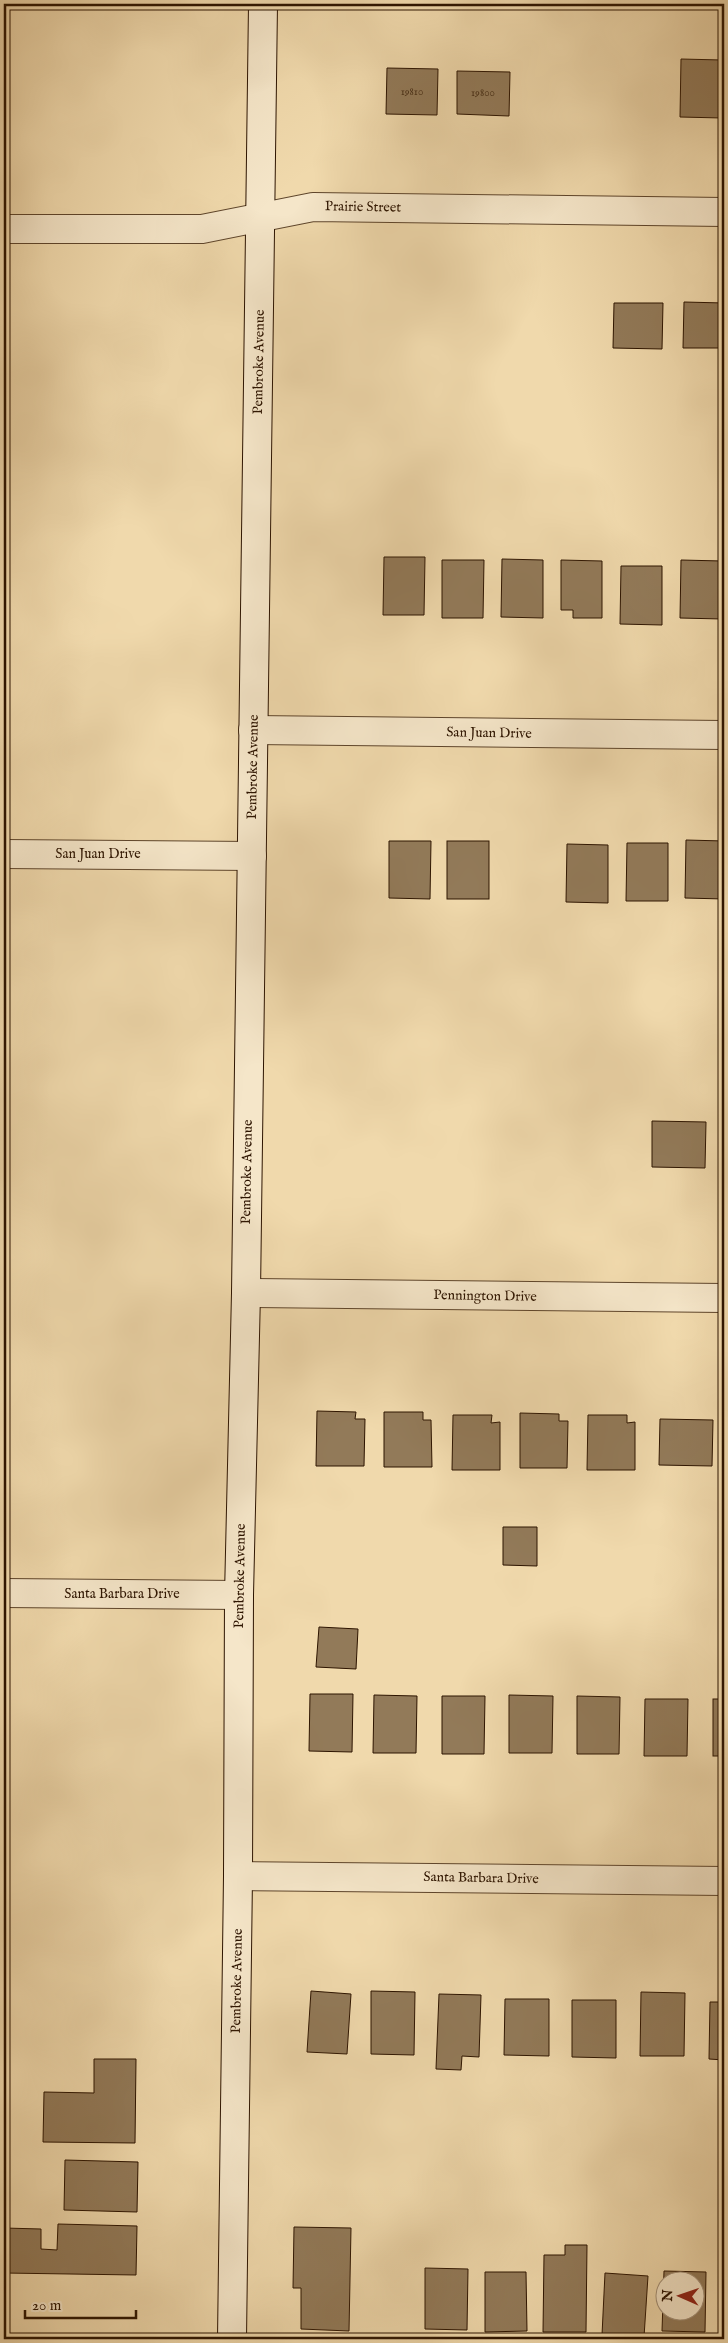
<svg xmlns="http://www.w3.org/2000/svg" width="728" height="2343" font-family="'IM FELL English',serif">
  <rect width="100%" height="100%" fill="#f0d9ac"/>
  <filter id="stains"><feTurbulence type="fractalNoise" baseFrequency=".004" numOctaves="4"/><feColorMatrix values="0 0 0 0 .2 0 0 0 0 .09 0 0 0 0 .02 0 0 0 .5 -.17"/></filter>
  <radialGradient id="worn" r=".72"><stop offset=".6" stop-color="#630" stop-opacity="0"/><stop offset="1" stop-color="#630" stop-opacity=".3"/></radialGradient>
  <g fill="#927a59" stroke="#2d1400" fill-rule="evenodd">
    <path d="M 681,59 L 722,60 L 722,118 L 680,117 Z"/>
    <path d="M 387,68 L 438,69 L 437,115 L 386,114 Z"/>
    <path d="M 457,71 L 510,72 L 509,116 L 457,114 Z"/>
    <path d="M 684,302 L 724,303 L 724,348 L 683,348 Z"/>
    <path d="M 614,303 L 663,303 L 662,349 L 613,348 Z"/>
    <path d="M 384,557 L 425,557 L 424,615 L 383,615 Z"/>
    <path d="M 502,559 L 543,560 L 543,618 L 501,617 Z"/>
    <path d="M 442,560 L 484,560 L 483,618 L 442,618 Z"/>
    <path d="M 561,560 L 602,561 L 602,618 L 573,618 L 573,610 L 561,610 Z"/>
    <path d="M 681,560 L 722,561 L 722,619 L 680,618 Z"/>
    <path d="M 621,566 L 662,566 L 662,625 L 620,624 Z"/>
    <path d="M 686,840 L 724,841 L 724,899 L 685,898 Z"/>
    <path d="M 389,841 L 431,841 L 430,899 L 389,898 Z"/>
    <rect x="447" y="841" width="42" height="58"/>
    <path d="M 627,843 L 668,843 L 668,901 L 626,901 Z"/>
    <path d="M 567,844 L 608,845 L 608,903 L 566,902 Z"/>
    <path d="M 652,1121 L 706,1122 L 705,1168 L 652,1167 Z"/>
    <path d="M 317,1411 L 356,1412 L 355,1419 L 365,1419 L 364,1466 L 316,1466 Z"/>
    <path d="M 384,1412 L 423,1412 L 423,1420 L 431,1420 L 432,1467 L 384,1467 Z"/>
    <path d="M 520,1413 L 559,1414 L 559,1421 L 568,1421 L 567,1468 L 520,1468 Z"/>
    <path d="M 453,1415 L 492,1415 L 491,1423 L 500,1422 L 500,1470 L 452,1470 Z"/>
    <path d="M 588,1415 L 627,1415 L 627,1423 L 635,1422 L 635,1470 L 587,1470 Z"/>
    <path d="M 660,1419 L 713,1420 L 712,1466 L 659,1465 Z"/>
    <path d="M 503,1527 L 537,1527 L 537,1566 L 503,1565 Z"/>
    <path d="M 319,1627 L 358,1629 L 356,1669 L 316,1667 Z"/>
    <path d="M 310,1694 L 353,1694 L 352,1752 L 309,1751 Z"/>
    <path d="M 374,1695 L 417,1696 L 416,1753 L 373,1753 Z"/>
    <path d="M 509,1695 L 553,1696 L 552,1753 L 509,1753 Z"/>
    <path d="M 442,1696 L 485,1696 L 484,1754 L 442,1754 Z"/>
    <path d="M 577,1696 L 620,1697 L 619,1754 L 577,1754 Z"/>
    <path d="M 645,1699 L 688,1699 L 687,1756 L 644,1756 Z"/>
    <rect x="713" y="1699" width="11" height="57"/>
    <path d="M 311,1991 L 351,1994 L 347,2054 L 307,2052 Z"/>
    <path d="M 371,1991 L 415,1992 L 414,2055 L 371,2054 Z"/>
    <path d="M 641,1992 L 685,1993 L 684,2056 L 640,2056 Z"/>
    <path d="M 439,1994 L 481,1995 L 479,2057 L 462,2056 L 461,2070 L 436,2069 Z"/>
    <path d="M 505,1999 L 549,1999 L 549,2056 L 504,2055 Z"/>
    <path d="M 572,2000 L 616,2000 L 616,2058 L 572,2057 Z"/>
    <path d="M 710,2002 L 724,2002 L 724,2060 L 709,2059 Z"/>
    <path d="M 94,2059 L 136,2059 L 135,2143 L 43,2142 L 44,2092 L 94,2093 Z"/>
    <path d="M 65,2160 L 138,2162 L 137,2212 L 64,2210 Z"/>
    <path d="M 58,2224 L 137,2226 L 136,2275 L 4,2273 L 4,2228 L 41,2229 L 41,2249 L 57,2250 Z"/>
    <path d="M 294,2227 L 351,2228 L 349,2331 L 301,2329 L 301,2288 L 293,2288 Z"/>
    <path d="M 565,2245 L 587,2245 L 586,2332 L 543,2332 L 544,2255 L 565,2255 Z"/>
    <path d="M 425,2268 L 468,2269 L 467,2330 L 425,2329 Z"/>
    <path d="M 664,2271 L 706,2272 L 705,2332 L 662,2331 ZM 666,2280 L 696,2280 L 696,2310 L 666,2310 Z"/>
    <path d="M 485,2272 L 526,2272 L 527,2331 L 485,2332 Z"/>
    <path d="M 605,2273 L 648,2276 L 644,2337 L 602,2335 Z"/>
  </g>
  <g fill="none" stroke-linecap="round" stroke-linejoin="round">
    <g stroke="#5e452b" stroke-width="30">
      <g id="street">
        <path d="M 4,229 L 202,229 L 313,207 L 724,212"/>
        <path d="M 253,730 L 724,735"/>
        <path d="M 4,854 L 252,856"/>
        <path d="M 246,1293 L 724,1298"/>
        <path d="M 4,1593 L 239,1595"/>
        <path d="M 238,1876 L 724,1881"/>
      </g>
    </g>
    <g stroke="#2d1400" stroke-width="30">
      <path id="secondary" d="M 232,2339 L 238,1876 L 239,1595 L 246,1293 L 263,4"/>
    </g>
    <use href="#street" stroke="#f5e6c9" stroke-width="28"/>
    <use href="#secondary" stroke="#f5e6c9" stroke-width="28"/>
  </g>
  <g text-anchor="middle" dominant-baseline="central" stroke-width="5" stroke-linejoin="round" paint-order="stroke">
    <g font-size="11" fill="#462e16">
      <text x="412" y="92">19810</text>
      <text x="483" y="93">19800</text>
    </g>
    <g font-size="14" fill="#2d1400" stroke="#f5e6c9">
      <text transform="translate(363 207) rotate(1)">Prairie Street</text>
      <text transform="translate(259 362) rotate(-89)">Pembroke Avenue</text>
      <text transform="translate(489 733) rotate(1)">San Juan Drive</text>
      <text transform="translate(253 767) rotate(-89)">Pembroke Avenue</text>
      <text x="98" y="854">San Juan Drive</text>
      <text transform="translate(247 1172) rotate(-89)">Pembroke Avenue</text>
      <text transform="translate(485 1296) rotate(1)">Pennington Drive</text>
      <text transform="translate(240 1576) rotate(-89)">Pembroke Avenue</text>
      <text x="122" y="1594">Santa Barbara Drive</text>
      <text transform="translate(481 1878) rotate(1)">Santa Barbara Drive</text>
      <text transform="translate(237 1981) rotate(-89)">Pembroke Avenue</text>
    </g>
  </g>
  <rect width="728" height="2343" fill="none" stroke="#f0d9ac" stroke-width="20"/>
  <rect x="5" y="5" width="718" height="2333" fill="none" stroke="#2d1400" stroke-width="2.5"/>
  <rect x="10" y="10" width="708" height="2323" fill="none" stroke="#2d1400"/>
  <g transform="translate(680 2296) rotate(272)"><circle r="24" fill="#f5e6c9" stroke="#a59279"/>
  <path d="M0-4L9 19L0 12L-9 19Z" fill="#8f2418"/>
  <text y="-8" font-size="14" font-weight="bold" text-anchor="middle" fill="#2d1400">N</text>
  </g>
  <path d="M25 2310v8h111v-8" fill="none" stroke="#2d1400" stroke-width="2.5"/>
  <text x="32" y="2310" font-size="15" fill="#2d1400" stroke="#f5e6c9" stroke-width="4" paint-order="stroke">20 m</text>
  <rect width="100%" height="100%" filter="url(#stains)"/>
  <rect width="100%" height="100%" fill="url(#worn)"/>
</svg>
